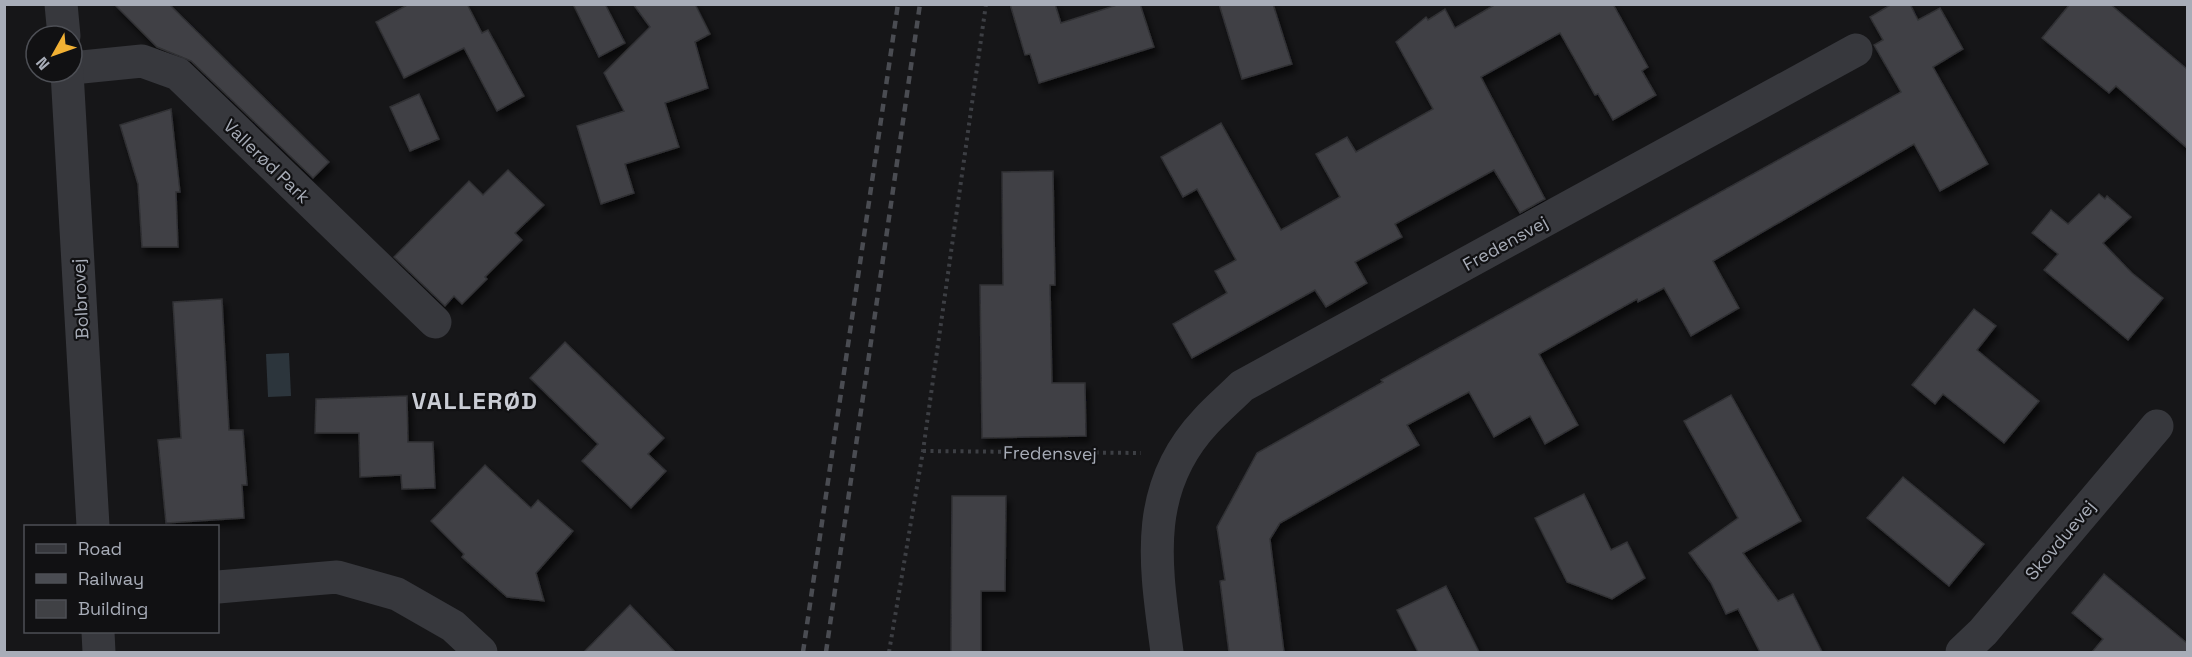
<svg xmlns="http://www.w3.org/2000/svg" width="2192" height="657" font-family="'Space Grotesk',sans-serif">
  <defs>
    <filter id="shadow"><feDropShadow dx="3.5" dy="6" stdDeviation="3" flood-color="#0009"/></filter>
  </defs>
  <rect width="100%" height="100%" fill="#161618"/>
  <path fill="#2c353c" d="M 289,353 L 291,396 L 268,397 L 266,354 Z"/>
  <g fill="#404145" stroke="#303034" stroke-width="1.5" filter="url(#shadow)">
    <path d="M 114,4 L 169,4 L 329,162 L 313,178 L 191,61 L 157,47 Z"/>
    <path d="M 409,4 L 467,4 L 482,33 L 488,30 L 524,96 L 497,111 L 464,48 L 404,78 L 376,22 Z"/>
    <path d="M 573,4 L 605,4 L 625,43 L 599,57 Z"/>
    <path d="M 633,4 L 695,4 L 710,34 L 695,42 L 708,88 L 665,103 L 679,147 L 625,164 L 634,193 L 601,204 L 577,126 L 624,111 L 604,73 L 650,27 Z"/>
    <path d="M 1010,4 L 1055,4 L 1061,23 L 1120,4 L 1140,4 L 1154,47 L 1039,83 L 1030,54 L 1025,55 Z"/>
    <path d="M 1219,4 L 1273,4 L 1292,64 L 1242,79 Z"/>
    <path d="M 1496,4 L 1613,4 L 1648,67 L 1642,71 L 1656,95 L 1613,120 L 1598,94 L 1595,95 L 1560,33 L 1481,77 L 1545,199 L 1520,213 L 1494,170 L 1395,224 L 1402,237 L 1355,262 L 1367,283 L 1326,307 L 1315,290 L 1192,358 L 1173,324 L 1227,293 L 1215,271 L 1236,260 L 1197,189 L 1183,197 L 1161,157 L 1221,123 L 1281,230 L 1340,197 L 1316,154 L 1347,137 L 1356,152 L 1433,109 L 1396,42 L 1426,17 L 1428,20 L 1445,9 L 1455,28 Z"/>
    <path d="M 1892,4 L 1910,4 L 1918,20 L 1940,8 L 1963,49 L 1933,67 L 1988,164 L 1940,191 L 1914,144 L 1713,261 L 1739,308 L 1691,336 L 1664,288 L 1638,302 L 1637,299 L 1539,354 L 1578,425 L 1545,444 L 1530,416 L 1494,437 L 1469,392 L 1407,425 L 1419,445 L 1280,523 L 1270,539 L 1284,652 L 1229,652 L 1220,581 L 1225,580 L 1217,527 L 1257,453 L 1383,382 L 1381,380 L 1901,92 L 1874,45 L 1883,40 L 1870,17 Z"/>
    <path d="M 2070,4 L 2110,4 L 2187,69 L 2187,148 L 2116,86 L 2109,93 L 2042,38 Z"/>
    <path d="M 419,94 L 439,139 L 410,151 L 390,107 Z"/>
    <path d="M 171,109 L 180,192 L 176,192 L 178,247 L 142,247 L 138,184 L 120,125 Z"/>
    <path d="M 508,170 L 544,205 L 515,233 L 522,240 L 485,277 L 487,279 L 462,304 L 454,296 L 445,306 L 394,257 L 469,181 L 483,195 Z"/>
    <path d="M 1053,171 L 1055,285 L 1050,285 L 1052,383 L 1085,383 L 1086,436 L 982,438 L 980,285 L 1003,285 L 1002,172 Z"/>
    <path d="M 2099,194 L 2105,199 L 2107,196 L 2131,217 L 2103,243 L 2132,273 L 2163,298 L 2128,340 L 2044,270 L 2058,254 L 2032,233 L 2051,210 L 2068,224 Z"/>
    <path d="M 222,299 L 229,430 L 243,430 L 247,485 L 242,485 L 244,518 L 166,523 L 158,440 L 181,438 L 173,302 Z"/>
    <path d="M 1974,309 L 1996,326 L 1977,350 L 2039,401 L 2004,443 L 1943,394 L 1935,404 L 1912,385 Z"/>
    <path d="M 565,342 L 664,438 L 648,454 L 666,471 L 631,508 L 582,461 L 598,444 L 530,378 Z"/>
    <path d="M 1731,395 L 1801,521 L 1743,553 L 1778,601 L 1793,594 L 1822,652 L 1760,652 L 1738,609 L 1726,614 L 1711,583 L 1689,553 L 1738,518 L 1684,421 Z"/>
    <path d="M 407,396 L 408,442 L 433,442 L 435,488 L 402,489 L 401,475 L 360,477 L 359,433 L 315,433 L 316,399 Z"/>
    <path d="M 485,465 L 531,508 L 538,500 L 573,531 L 536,573 L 544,601 L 507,597 L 462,557 L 464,554 L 431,521 Z"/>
    <path d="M 1903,477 L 1984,544 L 1949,586 L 1867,518 Z"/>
    <path d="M 1584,494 L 1611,550 L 1627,542 L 1645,578 L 1612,599 L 1567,582 L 1535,518 Z"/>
    <path d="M 952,496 L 1006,496 L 1005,591 L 981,591 L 981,652 L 951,652 Z"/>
    <path d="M 2104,574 L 2187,643 L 2187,652 L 2092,652 L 2103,639 L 2072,613 Z"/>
    <path d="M 1446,586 L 1479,652 L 1418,652 L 1397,610 Z"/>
    <path d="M 630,605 L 675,652 L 584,652 Z"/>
  </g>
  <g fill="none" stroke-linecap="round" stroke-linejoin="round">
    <g stroke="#3d3f44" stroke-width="4" stroke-dasharray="3 4.5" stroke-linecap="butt">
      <path d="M 923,451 L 1141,453"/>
      <path d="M 889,652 L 923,451 L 986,4"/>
    </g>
    <g stroke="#37383d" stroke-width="33">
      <path d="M 72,68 L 142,61 L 178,74 L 435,322"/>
      <path d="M 218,587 L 337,577 L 397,594 L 453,626 L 481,652"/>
      <path d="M 1167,652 C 1156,568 1141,490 1206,421 C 1217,409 1230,398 1242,386 L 1856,50"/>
      <path d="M 1962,652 L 1983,632 L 2157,426"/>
    </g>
    <g stroke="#37383d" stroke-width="33">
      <path d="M 61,4 L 64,36"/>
      <path d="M 67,72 L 93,526"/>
      <path d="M 98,632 L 99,652"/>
    </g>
    <g stroke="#4a4c52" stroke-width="4.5" stroke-dasharray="8 6" stroke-linecap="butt">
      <path d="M 803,652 L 898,4"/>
      <path d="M 826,652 L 920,4"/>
    </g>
  </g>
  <g text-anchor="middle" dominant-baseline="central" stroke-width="4.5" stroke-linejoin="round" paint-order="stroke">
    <g font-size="18" fill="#a8adb8" stroke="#111113">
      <text transform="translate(267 161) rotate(44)">Vallerød Park</text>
      <text transform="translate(1505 243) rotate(-29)">Fredensvej</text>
      <text transform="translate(80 299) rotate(-93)">Bolbrovej</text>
      <text transform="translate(1050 453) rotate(1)">Fredensvej</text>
      <text transform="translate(2060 540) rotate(-50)">Skovduevej</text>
    </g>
    <g font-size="24" font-weight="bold" letter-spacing="1.5" fill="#c9ccd4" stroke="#111113">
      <text x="475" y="400">VALLERØD</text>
    </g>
  </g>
  <rect width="2192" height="657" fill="none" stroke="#a8adb8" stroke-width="12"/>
  <rect x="24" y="525" width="195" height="108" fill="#111113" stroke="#4d4f55" stroke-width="1.5"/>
  <rect x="36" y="544" width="30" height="9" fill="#37383d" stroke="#4d4f55" stroke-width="1.5"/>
  <text x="78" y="555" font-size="18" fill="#a8adb8">Road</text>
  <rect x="36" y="574" width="30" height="9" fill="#4a4c52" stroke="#4d4f55" stroke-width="1.5"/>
  <text x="78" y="585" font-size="18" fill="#a8adb8">Railway</text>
  <rect x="36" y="600" width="30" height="18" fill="#404145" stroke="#4d4f55" stroke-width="1.5"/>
  <text x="78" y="615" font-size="18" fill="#a8adb8">Building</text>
  <g transform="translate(54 54) rotate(230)"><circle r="28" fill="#111113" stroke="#4d4f55" stroke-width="1.5"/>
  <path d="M0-4.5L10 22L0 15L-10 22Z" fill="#f2b134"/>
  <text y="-9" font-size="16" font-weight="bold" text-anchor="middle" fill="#a8adb8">N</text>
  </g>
</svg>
